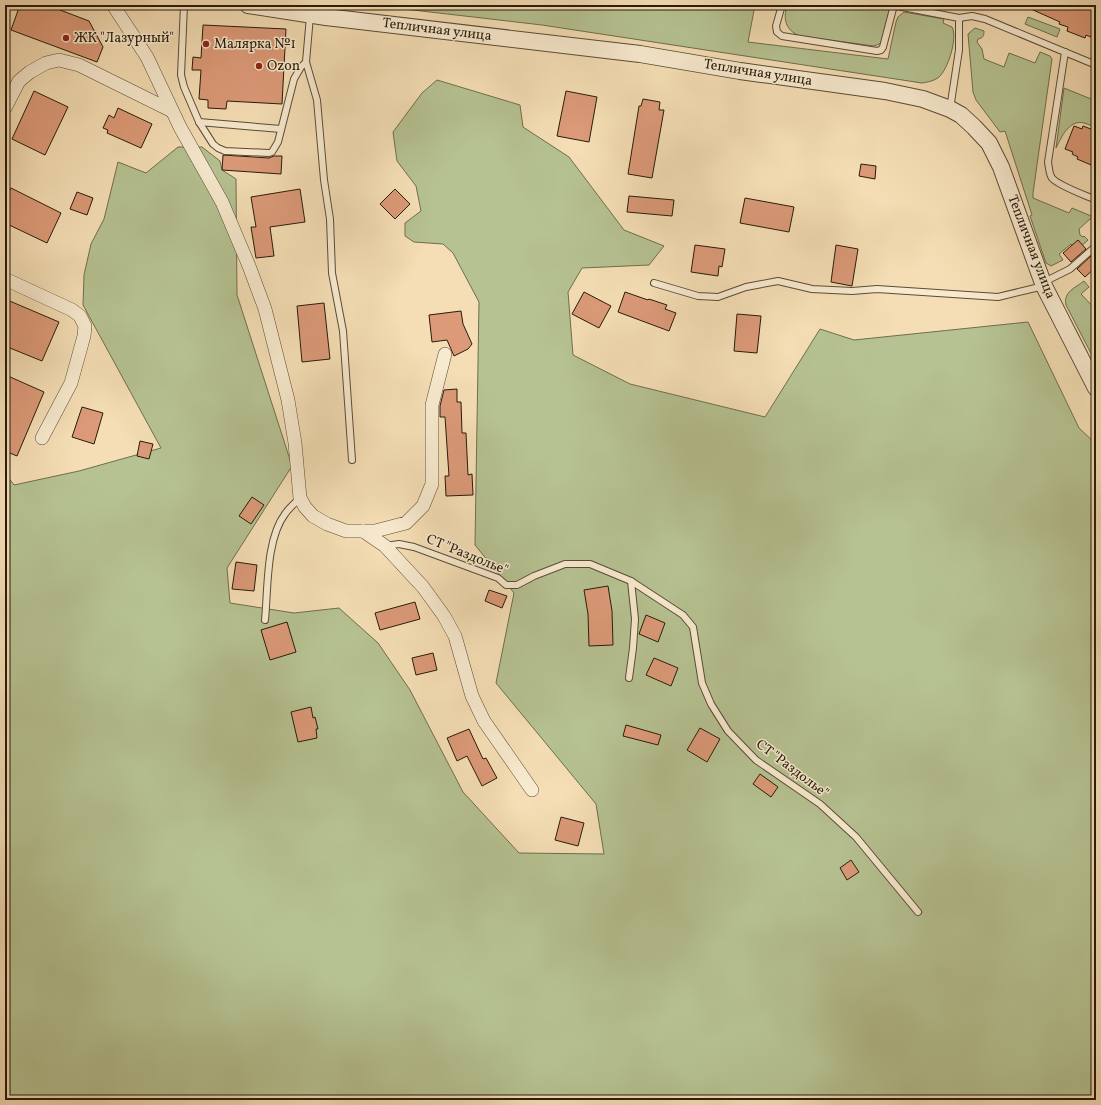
<svg xmlns="http://www.w3.org/2000/svg" width="1101" height="1105" font-family="Vollkorn,serif">
  <rect width="100%" height="100%" fill="#f5deb5"/>
  <filter id="stains"><feTurbulence type="fractalNoise" baseFrequency=".005" numOctaves="4"/><feColorMatrix values="0 0 0 0 .2 0 0 0 0 .09 0 0 0 0 .02 0 0 0 .5 -.17"/></filter>
  <radialGradient id="worn" r=".72"><stop offset=".6" stop-color="#630" stop-opacity="0"/><stop offset="1" stop-color="#630" stop-opacity=".3"/></radialGradient>
  <g fill="#b6c292" stroke="#6e6e4e">
    <path d="M 370,5 L 755,5 L 748,42 L 888,59 L 896,22 L 898,17 L 904,12 L 944,19 L 943,23 L 952,27 C 958,38 948,69 939,77 C 934,81 928,82 922,83 L 542,25 Z"/>
    <path d="M 787,5 L 887,5 L 890,12 L 882,43 L 874,46 L 800,36 C 785,30 783,19 787,5 Z"/>
    <path d="M 1028,17 L 1060,29 L 1057,37 L 1025,24 Z"/>
    <path d="M 975,28 L 984,31 C 984,36 983,38 978,39 L 977,42 L 982,49 L 984,59 L 1004,67 L 1009,53 L 1035,63 L 1040,52 L 1050,56 L 1052,59 L 1033,193 L 1033,198 L 1069,213 L 1072,208 L 1096,218 L 1096,221 L 1092,219 L 1090,219 L 1079,229 L 1080,235 L 1083,237 L 1084,236 L 1088,240 L 1077,250 L 1071,244 L 1059,254 L 1063,260 L 1051,266 L 1046,263 L 1030,216 L 1032,215 L 1005,131 L 1000,132 L 976,100 L 973,92 L 968,34 Z"/>
    <path d="M 437,80 L 520,105 L 523,127 L 569,157 L 624,230 L 664,246 L 649,265 L 582,268 L 568,292 L 573,355 L 630,384 L 765,417 L 820,329 L 854,340 L 1028,322 L 1079,428 L 1096,444 L 1096,1100 L 5,1100 L 5,473 L 14,485 L 79,471 L 161,448 L 83,305 L 84,275 L 91,244 L 104,219 L 118,162 L 146,173 L 178,147 L 202,147 L 220,161 L 222,170 L 236,179 L 237,295 L 292,466 L 227,568 L 230,603 L 294,613 L 339,608 L 378,643 L 410,690 L 463,792 L 519,853 L 604,854 L 596,804 L 496,683 L 514,593 L 475,545 L 479,302 L 453,253 L 443,244 L 414,242 L 405,236 L 405,223 L 421,211 L 416,186 L 397,161 L 393,132 L 422,93 Z"/>
    <path d="M 1064,88 L 1096,101 L 1096,128 C 1092,126 1088,124 1084,123 C 1069,119 1061,138 1056,148 Z"/>
    <path d="M 1084,281 L 1089,287 L 1081,294 L 1096,310 L 1096,363 L 1066,305 C 1063,292 1075,288 1084,281 Z"/>
  </g>
  <g fill="#dc9a78" stroke="#271b0b">
    <path d="M 20,5 L 47,5 L 89,21 L 103,47 L 97,62 L 11,30 Z"/>
    <path d="M 1022,5 L 1096,5 L 1096,39 L 1086,35 L 1085,38 L 1067,31 L 1068,27 L 1059,24 L 1060,22 Z"/>
    <path d="M 203,25 L 286,29 L 282,104 L 227,101 L 226,109 L 208,108 L 208,100 L 199,99 L 201,70 L 192,70 L 193,57 L 201,58 Z"/>
    <path d="M 34,91 L 68,107 L 45,155 L 12,139 Z"/>
    <path d="M 566,91 L 597,97 L 589,142 L 557,136 Z"/>
    <path d="M 643,99 L 660,102 L 659,110 L 664,110 L 652,178 L 628,174 L 639,106 L 641,106 Z"/>
    <path d="M 118,108 L 152,124 L 141,148 L 107,133 L 108,130 L 103,128 L 109,115 L 114,118 Z"/>
    <path d="M 1074,126 L 1082,129 L 1083,126 L 1096,131 L 1096,167 L 1077,159 L 1078,157 L 1072,154 L 1073,152 L 1065,149 Z"/>
    <path d="M 223,155 L 269,158 L 274,156 L 282,156 L 281,174 L 222,170 Z"/>
    <path d="M 861,164 L 876,166 L 875,179 L 859,176 Z"/>
    <path d="M 11,188 L 61,213 L 47,243 L 5,223 L 5,200 Z"/>
    <path d="M 300,189 L 305,222 L 270,227 L 274,256 L 256,258 L 251,227 L 256,227 L 251,197 Z"/>
    <path d="M 395,189 L 410,204 L 395,219 L 380,204 Z"/>
    <path d="M 77,192 L 93,198 L 87,215 L 70,209 Z"/>
    <path d="M 629,196 L 674,200 L 672,216 L 627,212 Z"/>
    <path d="M 745,198 L 794,207 L 789,232 L 740,223 Z"/>
    <path d="M 1078,240 L 1086,249 L 1071,262 L 1063,253 Z"/>
    <path d="M 695,245 L 725,249 L 722,267 L 719,266 L 718,276 L 691,272 Z"/>
    <path d="M 836,245 L 858,249 L 852,286 L 831,282 Z"/>
    <path d="M 1092,255 L 1096,260 L 1096,267 L 1085,277 L 1077,269 Z"/>
    <path d="M 584,292 L 611,306 L 599,328 L 572,314 Z"/>
    <path d="M 625,292 L 648,300 L 649,299 L 667,305 L 665,309 L 676,313 L 669,331 L 618,312 Z"/>
    <path d="M 5,299 L 59,322 L 42,361 L 5,346 Z"/>
    <path d="M 324,303 L 330,359 L 302,362 L 297,306 Z"/>
    <path d="M 461,311 L 463,324 L 472,344 L 468,349 L 454,356 L 447,340 L 432,342 L 429,315 Z"/>
    <path d="M 737,314 L 761,316 L 757,353 L 734,351 Z"/>
    <path d="M 8,376 L 44,392 L 17,456 L 5,451 L 5,384 Z"/>
    <path d="M 457,389 L 457,402 L 461,402 L 462,433 L 466,433 L 468,475 L 472,474 L 473,495 L 446,496 L 445,476 L 449,476 L 445,417 L 440,417 L 440,406 L 444,390 Z"/>
    <path d="M 82,407 L 103,413 L 94,444 L 72,437 Z"/>
    <path d="M 140,441 L 153,444 L 149,459 L 137,456 Z"/>
    <path d="M 252,497 L 264,505 L 251,524 L 239,516 Z"/>
    <path d="M 236,562 L 257,565 L 254,591 L 232,589 Z"/>
    <path d="M 608,586 L 612,611 L 613,645 L 589,646 L 588,614 L 584,590 Z"/>
    <path d="M 489,590 L 507,596 L 502,608 L 485,601 Z"/>
    <path d="M 415,602 L 420,619 L 380,630 L 375,613 Z"/>
    <path d="M 646,615 L 665,623 L 658,642 L 639,634 Z"/>
    <path d="M 287,622 L 296,652 L 270,660 L 261,630 Z"/>
    <path d="M 433,653 L 437,670 L 416,675 L 412,658 Z"/>
    <path d="M 654,658 L 678,668 L 671,686 L 646,675 Z"/>
    <path d="M 311,707 L 313,718 L 315,717 L 318,729 L 316,729 L 317,738 L 298,742 L 291,712 Z"/>
    <path d="M 626,725 L 661,735 L 658,745 L 623,736 Z"/>
    <path d="M 700,728 L 720,739 L 707,762 L 687,750 Z"/>
    <path d="M 469,729 L 483,759 L 486,758 L 497,778 L 482,786 L 467,756 L 457,761 L 447,738 Z"/>
    <path d="M 760,774 L 778,787 L 771,797 L 753,784 Z"/>
    <path d="M 561,817 L 584,823 L 578,846 L 555,840 Z"/>
    <path d="M 851,860 L 859,872 L 847,880 L 840,868 Z"/>
  </g>
  <g fill="none" stroke-linecap="round" stroke-linejoin="round">
    <g stroke="#5a4c36" stroke-width="8">
      <g id="service">
        <path d="M 184,5 L 181,75 L 184,87 L 199,122 L 213,144 L 218,148 L 225,151 L 269,153 L 272,152 L 278,142 L 294,79 L 301,67 L 306,62"/>
        <path d="M 782,5 L 776,26 L 777,32 L 782,36 L 877,51 L 881,50 L 883,47 L 894,5"/>
        <path d="M 892,5 L 959,18 L 959,50 L 950,109"/>
        <path d="M 310,16 L 306,62 L 317,100 L 324,180 L 330,219 L 332,273 L 343,331 L 352,460"/>
        <path d="M 959,18 L 972,16 L 985,19 L 1096,65"/>
        <path d="M 1065,52 L 1048,162 C 1049,167 1049,174 1052,178 C 1057,185 1087,196 1096,200"/>
        <path d="M 199,122 L 281,129"/>
        <path d="M 654,283 L 698,296 L 718,297 L 746,287 L 778,281 L 812,289 L 852,291 L 877,289 L 998,297 L 1044,286 L 1050,279 L 1070,269 L 1096,246"/>
        <path d="M 385,546 L 399,544 L 414,547 L 498,578 L 506,585 L 517,585 L 534,576 L 565,564 L 590,564 L 631,581 L 683,615 L 693,627 L 702,683 L 711,704 L 728,731 L 756,760 L 820,804 L 856,837 L 918,912"/>
        <path d="M 265,620 C 268,589 266,539 285,514 C 289,508 295,503 300,498"/>
        <path d="M 629,678 L 633,648 L 635,619 L 631,581"/>
      </g>
    </g>
    <g stroke="#5a4c36" stroke-width="14">
      <g id="minor">
        <path d="M 113,5 L 147,57 L 180,127 L 222,202 L 249,266 L 265,309 L 288,400 L 295,443 L 300,498 L 305,507 L 313,516 L 327,524 L 346,531 L 375,531 L 406,523 L 423,506 L 432,484 L 432,405 L 445,354"/>
        <path d="M 5,108 L 19,81 L 30,72 L 46,63 L 59,60 L 79,65 L 172,111"/>
        <path d="M 5,279 L 72,310 L 80,316 L 85,326 L 84,336 L 71,383 L 42,438"/>
        <path d="M 363,531 L 385,546 L 423,587 L 444,616 L 455,636 L 472,696 L 484,721 L 532,790"/>
      </g>
    </g>
    <g stroke="#5a4c36" stroke-width="18">
      <path id="tertiary" d="M 248,5 L 326,17 L 640,54 L 740,71 L 885,91 L 923,99 L 950,109 L 961,115 L 974,127 L 989,143 L 1001,167 L 1044,286 L 1096,388"/>
    </g>
    <use href="#service" stroke="#f8eacf" stroke-width="6"/>
    <use href="#minor" stroke="#f8eacf" stroke-width="13"/>
    <use href="#tertiary" stroke="#f8eacf" stroke-width="16"/>
  </g>
  <g fill="#8f2418" stroke="#f8eacf" stroke-width="1.5">
    <circle cx="66" cy="38" r="4"/>
    <circle cx="206" cy="44" r="4"/>
    <circle cx="259" cy="66" r="4"/>
  </g>
  <g text-anchor="middle" dominant-baseline="central" stroke-width="3" stroke-linejoin="round" paint-order="stroke">
    <g font-size="14" fill="#271b0b" stroke="#f8eacf">
      <text transform="translate(437 30) rotate(7)">Тепличная улица</text>
      <text transform="translate(758 73) rotate(9)">Тепличная улица</text>
      <text transform="translate(1031 247) rotate(69)">Тепличная улица</text>
      <text transform="translate(467 555) rotate(22)">СТ "Раздолье"</text>
      <text transform="translate(792 769) rotate(37)">СТ "Раздолье"</text>
    </g>
    <g font-size="14" fill="#271b0b" stroke="#f8eacf" text-anchor="start">
      <text x="74" y="38">ЖК "Лазурный"</text>
      <text x="214" y="44">Малярка №1</text>
      <text x="267" y="66">Ozon</text>
    </g>
  </g>
  <rect width="1101" height="1105" fill="none" stroke="#f5deb5" stroke-width="20"/>
  <rect x="6" y="6" width="1089" height="1093" fill="none" stroke="#271b0b" stroke-width="2"/>
  <rect x="10" y="10" width="1081" height="1085" fill="none" stroke="#271b0b"/>
  <rect width="100%" height="100%" filter="url(#stains)"/>
  <rect width="100%" height="100%" fill="url(#worn)"/>
</svg>
